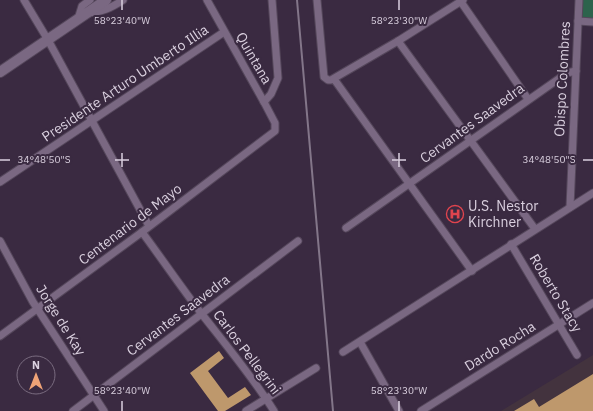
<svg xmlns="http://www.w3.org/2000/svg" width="593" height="411" font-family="'IBM Plex Sans',sans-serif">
  <rect width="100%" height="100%" fill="#3a2a41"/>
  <path fill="#43333e" d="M 593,355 L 593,411 L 501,411 Z"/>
  <path fill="#2d634c" d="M 582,0 L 593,0 L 593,19 L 581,18 Z"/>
  <g fill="#be986c">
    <path d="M 219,351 L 224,358 L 208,371 L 228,398 L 245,387 L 251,395 L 225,411 L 218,411 L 190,373 Z"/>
    <path d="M 593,374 L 593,411 L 514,411 L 534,399 L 539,407 Z"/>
  </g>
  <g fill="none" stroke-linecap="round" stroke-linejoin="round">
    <g stroke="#55475b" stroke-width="9">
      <g id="minor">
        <path d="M 24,0 L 48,40 L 149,226"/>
        <path d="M 317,0 L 324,77 L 328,80 L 331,80 L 398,41 L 463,0"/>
        <path d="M 461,2 L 528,99"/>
        <path d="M 87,13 C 102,12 111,8 123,0"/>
        <path d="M 78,19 L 82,6 L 90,0"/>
        <path d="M 578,21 L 593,22"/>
        <path d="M 398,41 L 535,229"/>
        <path d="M 334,79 L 472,271"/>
        <path d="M 264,102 L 271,94 L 278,78 L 272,0"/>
        <path d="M 0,182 L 224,32"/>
        <path d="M 570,207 L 579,0"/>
        <path d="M 346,228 L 567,73 L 576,71"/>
        <path d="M 142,232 C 162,259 181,287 201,313 C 226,345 252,376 274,411"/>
        <path d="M 0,241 L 33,302 L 104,411"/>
        <path d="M 511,244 L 577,355"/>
        <path d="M 0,336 L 142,232 L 275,131 L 275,123 L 264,102 L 207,0"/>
        <path d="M 360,342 L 399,411"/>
        <path d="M 343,352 L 593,193"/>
        <path d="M 73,411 L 298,241"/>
        <path d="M 246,411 L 316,368"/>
        <path d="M 421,411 L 593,303"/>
      </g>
    </g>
    <g stroke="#55475b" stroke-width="12">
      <path id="secondary" d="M 0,72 L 106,0"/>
    </g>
    <use href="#minor" stroke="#7a6882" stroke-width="7"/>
    <use href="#secondary" stroke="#7a6882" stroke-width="10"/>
    <path stroke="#837689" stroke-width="2" d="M 297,0 L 333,411"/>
  </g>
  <path fill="none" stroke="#dad0df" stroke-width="1.5" d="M 122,0 L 122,10M 399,0 L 399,10M 122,153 L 122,167M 399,153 L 399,167M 0,160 L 10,160M 115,160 L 129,160M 392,160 L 406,160M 583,160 L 593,160M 122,401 L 122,411M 399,401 L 399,411"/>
  <defs>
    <g id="hospital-ring" transform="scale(0.9)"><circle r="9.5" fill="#3a2a41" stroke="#e0444e" stroke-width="1.5"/><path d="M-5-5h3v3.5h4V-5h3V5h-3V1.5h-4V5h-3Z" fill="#e0444e"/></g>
  </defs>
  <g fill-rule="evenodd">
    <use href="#hospital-ring" x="455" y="214"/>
  </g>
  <g text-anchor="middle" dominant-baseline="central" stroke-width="4" stroke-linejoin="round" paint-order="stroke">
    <g font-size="14" fill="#dad0df" stroke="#3a2a41">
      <text transform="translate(254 58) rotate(60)">Quintana</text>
      <text transform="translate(562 79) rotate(-87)">Obispo Colombres</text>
      <text transform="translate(125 83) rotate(-34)">Presidente Arturo Umberto Illia</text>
      <text transform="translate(472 123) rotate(-36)">Cervantes Saavedra</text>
      <text transform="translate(130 224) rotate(-37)">Centenario de Mayo</text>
      <text transform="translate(556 293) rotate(59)">Roberto Stacy</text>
      <text transform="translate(178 315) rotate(-37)">Cervantes Saavedra</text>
      <text transform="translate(61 320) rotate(58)">Jorge de Kay</text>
      <text transform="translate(500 346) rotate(-32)">Dardo Rocha</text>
      <text transform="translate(247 352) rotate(53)">Carlos Pellegrini</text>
    </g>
    <g font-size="14" fill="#dad0df" stroke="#3a2a41" text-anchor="start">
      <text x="468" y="206">U.S. Nestor<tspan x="468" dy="16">Kirchner</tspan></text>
    </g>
  </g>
  <g font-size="10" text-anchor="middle" fill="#dad0df" stroke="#3a2a41" stroke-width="4" stroke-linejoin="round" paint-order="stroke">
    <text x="122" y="24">58°23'40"W</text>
    <text x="399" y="24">58°23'30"W</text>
    <text x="44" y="163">34°48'50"S</text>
    <text x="549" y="163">34°48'50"S</text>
    <text x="122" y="394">58°23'40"W</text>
    <text x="399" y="394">58°23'30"W</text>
  </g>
  <g transform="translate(36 375)"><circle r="19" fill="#3a2a41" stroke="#7a6c80"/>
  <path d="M0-3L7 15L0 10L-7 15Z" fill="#efa377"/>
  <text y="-6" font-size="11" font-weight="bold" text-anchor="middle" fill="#dad0df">N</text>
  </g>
</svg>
